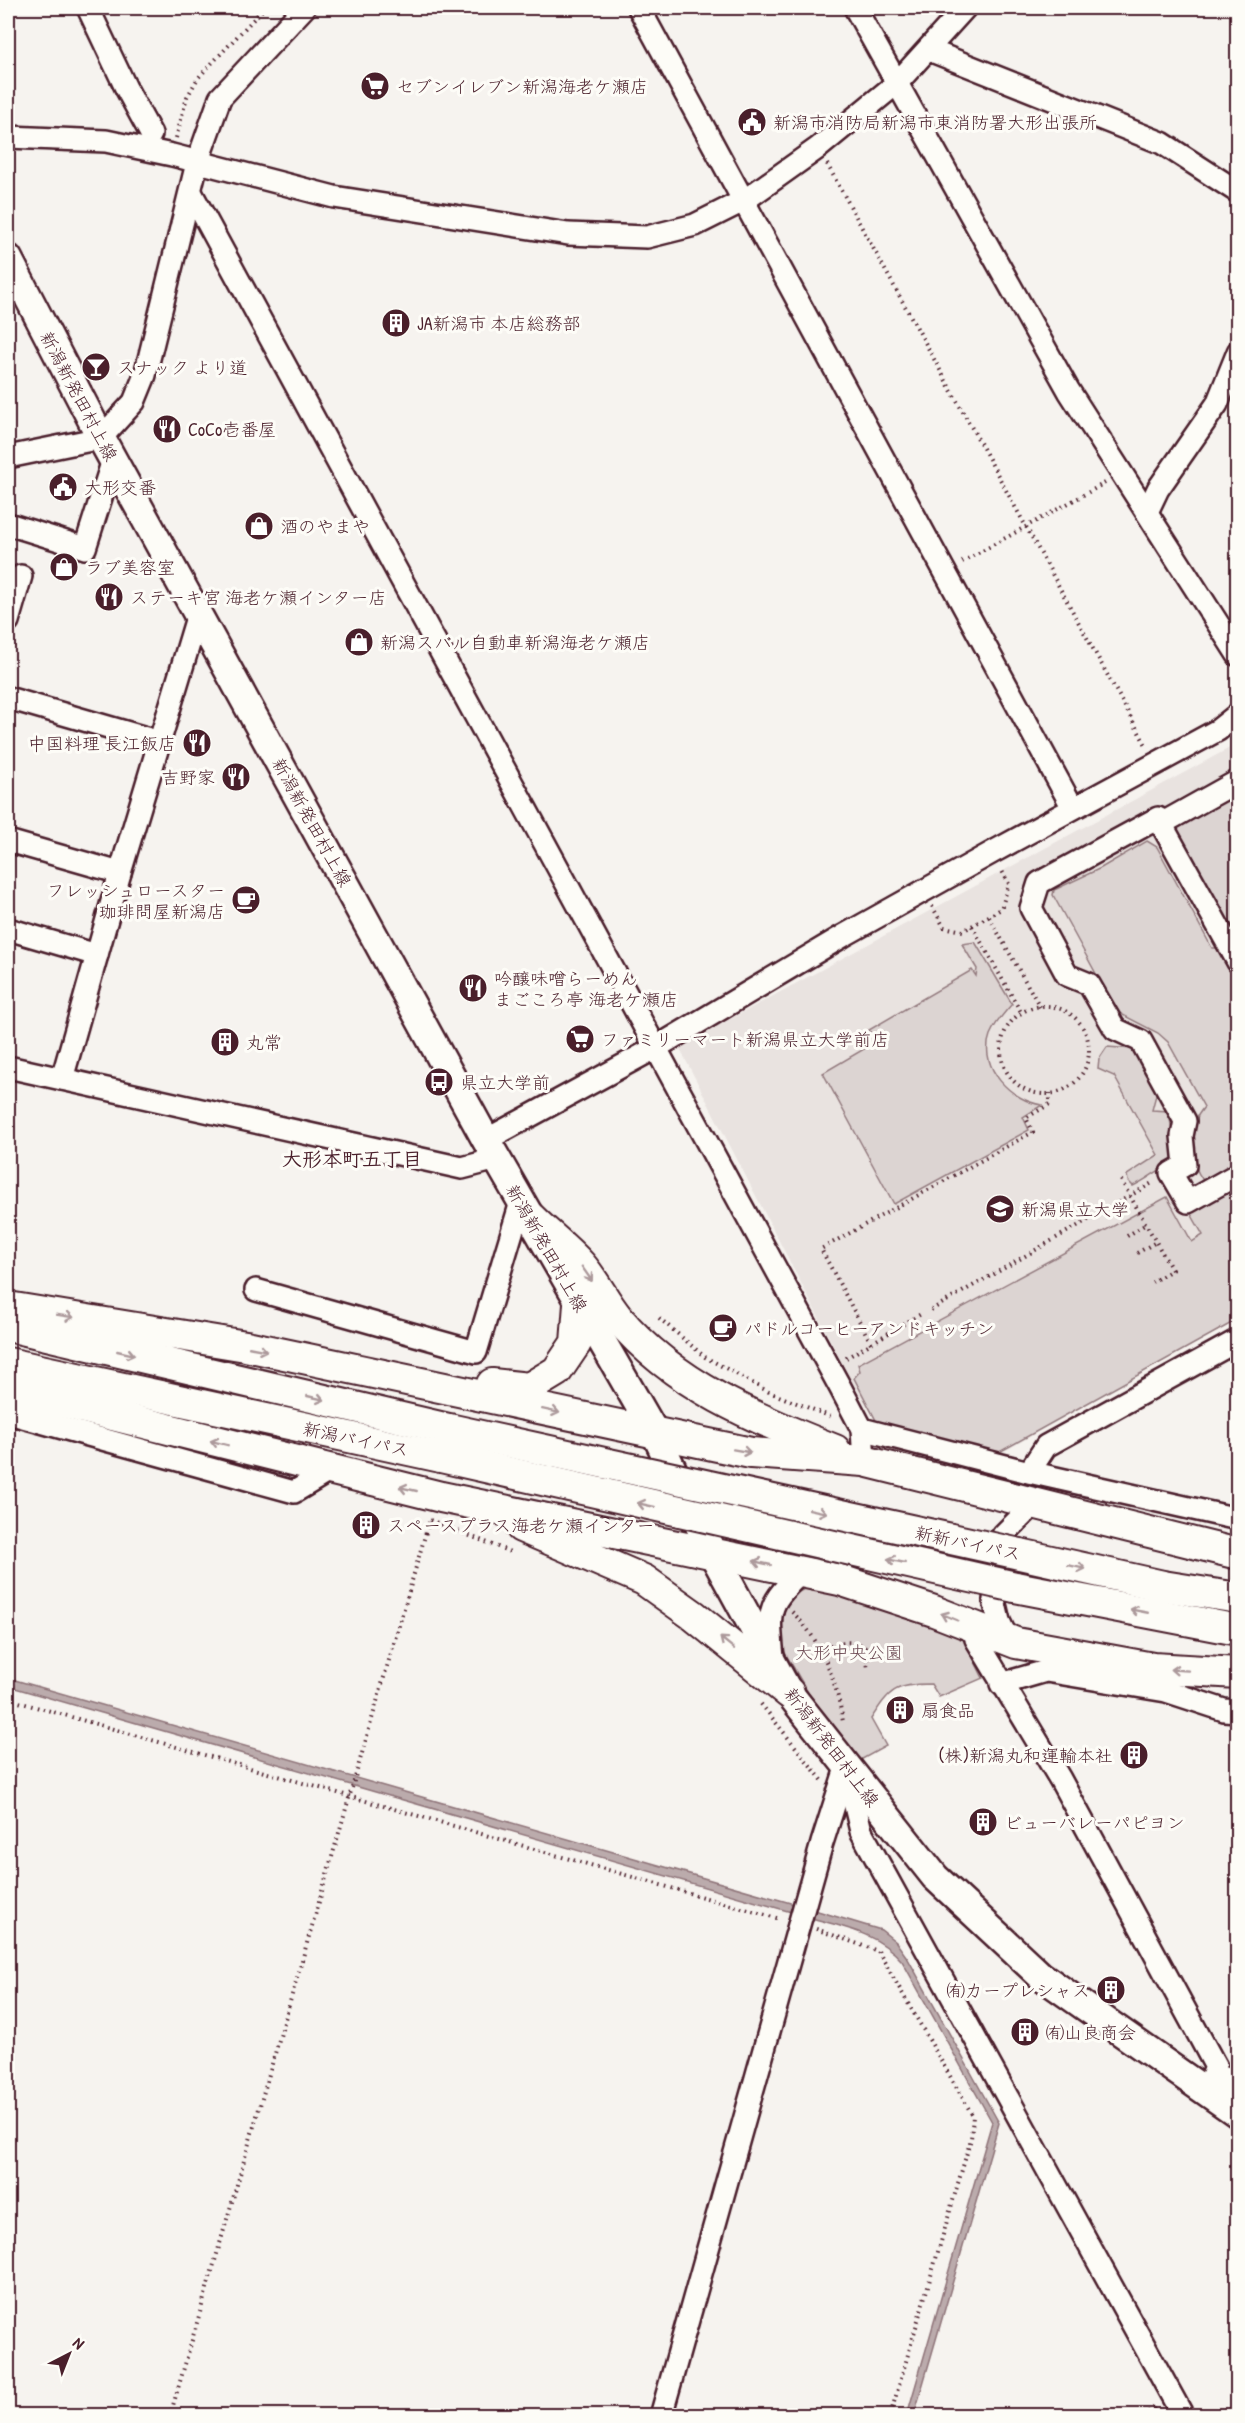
<svg xmlns="http://www.w3.org/2000/svg" width="1245" height="2423" font-family="'Patrick Hand','Klee One',sans-serif">
  <rect width="100%" height="100%" fill="#f6f3ef"/>
  <filter id="ink" filterUnits="userSpaceOnUse"><feTurbulence type="fractalNoise" baseFrequency=".0167" numOctaves="2"/><feDisplacementMap in="SourceGraphic" scale="12" xChannelSelector="R" yChannelSelector="G"/><feConvolveMatrix kernelMatrix="1 2 1 2 8 2 1 2 1" color-interpolation-filters="sRGB"/></filter>
  <g filter="url(#ink)">
    <path fill="#e9e3e0" d="M 1237,744 L 1237,1320 L 1001,1453 L 879,1426 L 851,1380 L 679,1047 Z"/>
    <g fill="#dcd4d2" stroke="#937a7e" stroke-width="1.5">
      <path d="M 1237,790 L 1237,949 L 1174,828 Z"/>
      <path d="M 1147,841 L 1157,847 L 1212,948 L 1221,948 L 1237,969 L 1237,1171 L 1204,1182 C 1188,1160 1185,1129 1204,1107 L 1168,1042 L 1158,1033 L 1117,1012 L 1053,895 L 1054,890 L 1101,868 Z"/>
      <path d="M 975,942 L 1012,1004 C 1004,1013 995,1023 990,1035 C 978,1068 1012,1101 1042,1105 L 1023,1117 L 1029,1130 L 894,1204 L 823,1073 L 876,1042 L 869,1030 L 972,970 L 976,976 L 977,969 L 962,944 Z"/>
      <path d="M 1107,1047 L 1134,1049 C 1144,1062 1148,1077 1157,1091 L 1152,1110 L 1169,1111 L 1176,1162 C 1160,1167 1149,1179 1133,1186 L 1128,1181 L 1127,1175 L 1158,1155 L 1114,1076 L 1098,1069 L 1099,1059 Z"/>
      <path d="M 1237,1185 L 1237,1320 L 994,1455 L 879,1426 L 854,1378 L 860,1371 L 858,1364 L 1167,1197 L 1192,1242 L 1203,1235 L 1190,1212 Z"/>
      <path d="M 819,1586 L 960,1632 L 983,1678 L 939,1697 L 931,1684 C 894,1684 890,1690 871,1719 L 886,1746 L 855,1763 C 833,1733 813,1702 795,1670 C 791,1662 784,1654 782,1645 C 773,1612 784,1591 819,1586 Z"/>
    </g>
    <path fill="#bbabac" stroke="#8e7378" stroke-width="1.5" d="M 8,1678 L 801,1906 L 881,1930 L 896,1942 L 908,1959 L 999,2123 L 914,2415 L 907,2415 L 992,2122 L 902,1961 C 875,1930 836,1926 798,1914 L 8,1686 Z"/>
    <g fill="none" stroke-linecap="round" stroke-linejoin="round">
      <g stroke="#4a1f2b" stroke-width="26">
        <g id="minor">
          <path d="M 88,8 L 126,88 L 151,134"/>
          <path d="M 639,8 L 1073,808"/>
          <path d="M 855,8 L 1069,391 L 1238,655"/>
          <path d="M 929,50 L 1162,143 L 1238,192"/>
          <path d="M 8,137 L 106,141 L 172,155 L 334,197 L 568,234 L 647,237 L 695,225 L 745,200 L 818,148 L 897,83 L 965,8"/>
          <path d="M 192,194 L 840,1387 L 862,1429 L 864,1461"/>
          <path d="M 8,457 L 101,438 L 134,402 L 145,375 L 197,163 L 220,98 L 304,8"/>
          <path d="M 1147,512 L 1158,489 L 1217,404 L 1238,352"/>
          <path d="M 8,524 L 85,548 L 113,460"/>
          <path d="M 8,621 L 21,576"/>
          <path d="M 8,698 L 160,742"/>
          <path d="M 1161,824 L 1238,781"/>
          <path d="M 8,841 L 120,873"/>
          <path d="M 8,929 L 97,955"/>
          <path d="M 1238,962 L 1158,818 L 1039,883 L 1031,908 L 1067,975 L 1089,984 L 1115,1029 L 1141,1041 L 1185,1121 L 1182,1136 L 1185,1165 L 1171,1173 L 1188,1202 L 1238,1174"/>
          <path d="M 8,1067 L 462,1168 L 497,1159"/>
          <path d="M 62,1079 L 120,873 L 198,614"/>
          <path d="M 486,1140 L 657,1047 L 843,936 L 993,852 L 1218,730 L 1238,714"/>
          <path d="M 256,1290 L 476,1352 L 521,1202"/>
          <path d="M 8,1413 L 294,1492 L 329,1471"/>
          <path d="M 862,1429 L 1029,1472 L 1238,1519"/>
          <path d="M 1029,1472 L 1046,1446 L 1238,1340"/>
          <path d="M 982,1630 L 976,1639 L 1060,1779 L 1216,2067 L 1206,2092"/>
          <path d="M 1008,1640 L 999,1621 L 994,1600 L 1003,1535 L 1035,1503"/>
          <path d="M 773,1658 C 769,1612 765,1605 802,1572"/>
          <path d="M 1001,1684 L 1046,1671 L 1166,1691 L 1224,1710 L 1238,1711"/>
          <path d="M 846,1768 L 861,1831 L 1183,2416"/>
          <path d="M 1206,2092 L 1238,2074"/>
          <path d="M 661,2416 L 822,1843 L 846,1768"/>
        </g>
      </g>
      <g stroke="#4a1f2b" stroke-width="32">
        <path id="major" d="M 8,258 L 101,438 L 486,1140 L 656,1435 L 712,1552 L 789,1693 L 935,1877 L 1040,1975 L 1238,2114"/>
      </g>
      <g stroke="#4a1f2b" stroke-width="34">
        <g id="highway">
          <path d="M 531,1218 C 547,1234 566,1248 581,1265 C 595,1281 604,1301 618,1318 C 674,1385 756,1419 835,1450"/>
          <path d="M 8,1307 L 246,1346 L 751,1453 L 864,1461 L 1238,1554"/>
          <path d="M 8,1326 L 449,1429"/>
          <path d="M 8,1363 L 441,1457"/>
          <path d="M 492,1384 L 529,1388 L 557,1371 L 576,1343 L 579,1304"/>
          <path d="M 8,1389 L 441,1497 L 840,1580 L 934,1611 L 1016,1643 L 1153,1668 L 1238,1673"/>
          <path d="M 521,1527 L 644,1580 L 693,1615 L 789,1693"/>
          <path d="M 1020,1554 L 1163,1586 L 1238,1598"/>
          <path d="M 1015,1587 L 1238,1630"/>
        </g>
      </g>
      <g stroke="#4a1f2b" stroke-width="4" stroke-dasharray="1.5 4.5" stroke-linecap="butt">
        <path d="M 176,138 L 187,97 L 198,78 L 264,8"/>
        <path d="M 827,164 L 1147,747"/>
        <path d="M 962,562 L 1105,483"/>
        <path d="M 932,906 L 944,927 L 963,931 L 1001,909 L 1009,884 L 1001,869"/>
        <path d="M 989,917 L 1040,1007"/>
        <path d="M 972,926 L 1021,1012"/>
        <circle cx="1045" cy="1050" r="44"/>
        <path d="M 1121,1180 L 1172,1270 L 1152,1282"/>
        <path d="M 1127,1236 L 1146,1224"/>
        <path d="M 1137,1253 L 1156,1242"/>
        <path d="M 931,1310 L 1154,1182"/>
        <path d="M 659,1318 L 705,1357 L 769,1392 L 834,1418"/>
        <path d="M 871,1343 L 821,1249 L 1033,1132 L 1026,1118 L 1050,1104 L 1050,1093"/>
        <path d="M 846,1358 L 921,1314"/>
        <path d="M 430,1520 L 513,1553"/>
        <path d="M 792,1612 C 822,1640 837,1683 843,1722"/>
        <path d="M 819,1650 C 834,1643 850,1638 865,1647 L 868,1668"/>
        <path d="M 8,1699 L 780,1919"/>
        <path d="M 761,1704 L 822,1780"/>
        <path d="M 816,1929 L 878,1951 L 973,2116 L 971,2139 L 890,2416"/>
        <path d="M 170,2416 L 429,1522"/>
        <path d="M 1144,2416 L 1156,2406"/>
      </g>
      <use href="#minor" stroke="#fdfcf7" stroke-width="21"/>
      <use href="#major" stroke="#fdfcf7" stroke-width="27"/>
      <use href="#highway" stroke="#fdfcf7" stroke-width="30"/>
      <g stroke="#4a1f2b" stroke-width="34" stroke-linecap="butt">
        <g id="highway-bridge">
          <path d="M 449,1429 L 1020,1554"/>
          <path d="M 441,1457 L 1015,1587"/>
        </g>
      </g>
      <use href="#highway-bridge" stroke="#fdfcf7" stroke-width="30"/>
    </g>
    <defs><path id="oneway-shaft" d="M-6 0H5M1.5-3L5.5 0L1.5 3" fill="none" stroke-width="1.6" stroke-linecap="round" stroke-linejoin="round" transform="scale(1.5)"/></defs>
    <g stroke="#ac999b">
      <use href="#oneway-shaft" transform="translate(587 1274) rotate(55)"/>
      <use href="#oneway-shaft" transform="translate(65 1316) rotate(9)"/>
      <use href="#oneway-shaft" transform="translate(258 1349) rotate(11)"/>
      <use href="#oneway-shaft" transform="translate(126 1353) rotate(13)"/>
      <use href="#oneway-shaft" transform="translate(316 1398) rotate(13)"/>
      <use href="#oneway-shaft" transform="translate(551 1411) rotate(12)"/>
      <use href="#oneway-shaft" transform="translate(219 1443) rotate(-166)"/>
      <use href="#oneway-shaft" transform="translate(742 1451) rotate(10)"/>
      <use href="#oneway-shaft" transform="translate(408 1489) rotate(-167)"/>
      <use href="#oneway-shaft" transform="translate(646 1505) rotate(-167)"/>
      <use href="#oneway-shaft" transform="translate(818 1511) rotate(12)"/>
      <use href="#oneway-shaft" transform="translate(896 1561) rotate(-167)"/>
      <use href="#oneway-shaft" transform="translate(762 1563) rotate(-167)"/>
      <use href="#oneway-shaft" transform="translate(1077 1567) rotate(12)"/>
      <use href="#oneway-shaft" transform="translate(1139 1611) rotate(-169)"/>
      <use href="#oneway-shaft" transform="translate(949 1617) rotate(-158)"/>
      <use href="#oneway-shaft" transform="translate(727 1643) rotate(-141)"/>
      <use href="#oneway-shaft" transform="translate(1179 1670) rotate(-176)"/>
    </g>
  </g>
  <defs>
    <g id="supermarket-disc" transform="scale(1.5)"><circle r="9.5" fill="#4a1f2b" stroke="#fdfcf7"/><path d="M-6-5.5h2.5l.6 2H6L4.5 2H-2.5L-4.4-4H-6ZM-1.5 3.2a1.3 1.3 0 1 0 .1 0ZM3 3.2a1.3 1.3 0 1 0 .1 0Z" fill="#fff"/></g>
    <g id="civic-disc" transform="scale(1.5)"><circle r="9.5" fill="#4a1f2b" stroke="#fdfcf7"/><path d="M-.6-6.5H3V-4.5H.6V-3L4-1V1h2V6H-6V1h2V-1L-.6-3ZM-1.2 2.5V6h2.4V2.5Z" fill="#fff"/></g>
    <g id="building-disc" transform="scale(1.5)"><circle r="9.5" fill="#4a1f2b" stroke="#fdfcf7"/><path d="M-4-6H4V6H1V3H-1V6H-4ZM-2.5-4.3h1.7v1.8h-1.7ZM.8-4.3h1.7v1.8H.8ZM-2.5-1h1.7V.8h-1.7ZM.8-1h1.7V.8H.8Z" fill="#fff"/></g>
    <g id="bar-disc" transform="scale(1.5)"><circle r="9.5" fill="#4a1f2b" stroke="#fdfcf7"/><path d="M-6-5H6L.8 .8V4.5H3.5V6h-7V4.5H-.8V.8Z" fill="#fff"/></g>
    <g id="restaurant-disc" transform="scale(1.5)"><circle r="9.5" fill="#4a1f2b" stroke="#fdfcf7"/><path d="M-5-6h1v4h1v-4h1v4h1v-4h1v5L-1.5 .5V6h-2V.5L-5-1ZM5-6V6H3V1.5H1.5Q1.5-4 5-6Z" fill="#fff"/></g>
    <g id="shop-disc" transform="scale(1.5)"><circle r="9.5" fill="#4a1f2b" stroke="#fdfcf7"/><path d="M-5-2.5h2.3a2.7 3.5 0 0 1 5.4 0H5L5.5 6h-11ZM-1.5-2.5h3a1.5 2.3 0 0 0-3 0Z" fill="#fff"/></g>
    <g id="cafe-disc" transform="scale(1.5)"><circle r="9.5" fill="#4a1f2b" stroke="#fdfcf7"/><path d="M-5.5-4.5H6V0H3Q3 3.5 0 3.5H-2.5Q-5.5 3.5-5.5 0ZM3-3.2v2h1.7v-2ZM-6 4.5H4V6H-6Z" fill="#fff"/></g>
    <g id="bus-disc" transform="scale(1.5)"><circle r="9.5" fill="#4a1f2b" stroke="#fdfcf7"/><path d="M-5-6H5V4H4V6H2V4H-2V6H-4V4H-5ZM-3.5-4V0h7V-4ZM-3.5 1.2v1.5H-2V1.2ZM2 1.2v1.5H3.5V1.2Z" fill="#fff"/></g>
    <g id="university-disc" transform="scale(1.5)"><circle r="9.5" fill="#4a1f2b" stroke="#fdfcf7"/><path d="M0-5L7-2L0 1L-7-2ZM-4 1L0 2.5L4 1V4Q0 6-4 4Z" fill="#fff"/></g>
  </defs>
  <g fill-rule="evenodd">
    <use href="#supermarket-disc" x="375" y="86"/>
    <use href="#civic-disc" x="752" y="122"/>
    <use href="#building-disc" x="396" y="323"/>
    <use href="#bar-disc" x="96" y="367"/>
    <use href="#restaurant-disc" x="167" y="429"/>
    <use href="#civic-disc" x="63" y="487"/>
    <use href="#shop-disc" x="259" y="526"/>
    <use href="#shop-disc" x="64" y="567"/>
    <use href="#restaurant-disc" x="109" y="597"/>
    <use href="#shop-disc" x="359" y="642"/>
    <use href="#restaurant-disc" x="197" y="743"/>
    <use href="#restaurant-disc" x="236" y="777"/>
    <use href="#cafe-disc" x="246" y="900"/>
    <use href="#restaurant-disc" x="473" y="988"/>
    <use href="#supermarket-disc" x="580" y="1039"/>
    <use href="#building-disc" x="225" y="1042"/>
    <use href="#bus-disc" x="439" y="1082"/>
    <use href="#university-disc" x="1000" y="1209"/>
    <use href="#cafe-disc" x="723" y="1328"/>
    <use href="#building-disc" x="366" y="1525"/>
    <use href="#building-disc" x="900" y="1710"/>
    <use href="#building-disc" x="1134" y="1755"/>
    <use href="#building-disc" x="983" y="1822"/>
    <use href="#building-disc" x="1111" y="1990"/>
    <use href="#building-disc" x="1025" y="2032"/>
  </g>
  <g text-anchor="middle" dominant-baseline="central" stroke-width="6" stroke-linejoin="round" paint-order="stroke">
    <g font-size="18" fill="#4a1f2b" stroke="#fdfcf7" text-anchor="start">
      <text x="396" y="86">セブンイレブン新潟海老ケ瀬店</text>
      <text x="773" y="122">新潟市消防局新潟市東消防署大形出張所</text>
      <text x="417" y="323">JA新潟市 本店総務部</text>
      <text x="117" y="367">スナック より道</text>
      <text x="188" y="429">CoCo壱番屋</text>
      <text x="84" y="487">大形交番</text>
      <text x="280" y="526">酒のやまや</text>
      <text x="85" y="567">ラブ美容室</text>
      <text x="130" y="597">ステーキ宮 海老ケ瀬インター店</text>
      <text x="380" y="642">新潟スバル自動車新潟海老ケ瀬店</text>
      <text x="176" y="743" text-anchor="end">中国料理 長江飯店</text>
      <text x="215" y="777" text-anchor="end">吉野家</text>
      <text x="225" y="890" text-anchor="end">フレッシュロースター<tspan x="225" dy="21">珈琲問屋新潟店</tspan></text>
      <text x="494" y="978">吟醸味噌らーめん<tspan x="494" dy="21">まごころ亭 海老ケ瀬店</tspan></text>
      <text x="601" y="1039">ファミリーマート新潟県立大学前店</text>
      <text x="246" y="1042">丸常</text>
      <text x="460" y="1082">県立大学前</text>
      <text x="1021" y="1209">新潟県立大学</text>
      <text x="744" y="1328">パドルコーヒーアンドキッチン</text>
      <text x="387" y="1525">スペースプラス海老ケ瀬インター</text>
      <text x="921" y="1710">扇食品</text>
      <text x="1113" y="1755" text-anchor="end">(株)新潟丸和運輸本社</text>
      <text x="1004" y="1822">ビューバレーパピヨン</text>
      <text x="1090" y="1990" text-anchor="end">㈲カープレシャス</text>
      <text x="1046" y="2032">㈲山良商会</text>
    </g>
    <g font-size="18" fill="#4a1f2b" stroke="#fdfcf7">
      <text transform="translate(79 396) rotate(62)">新潟新発田村上線</text>
      <text transform="translate(312 822) rotate(61)">新潟新発田村上線</text>
      <text transform="translate(547 1248) rotate(60)">新潟新発田村上線</text>
      <text transform="translate(356 1439) rotate(12)">新潟バイパス</text>
      <text transform="translate(968 1543) rotate(12)">新新バイパス</text>
      <text transform="translate(832 1747) rotate(53)">新潟新発田村上線</text>
    </g>
    <g font-size="18" fill="#6e4c55" stroke="#fdfcf7">
      <text x="849" y="1652">大形中央公園</text>
    </g>
    <g font-size="20" font-weight="bold" fill="#4a1f2b" stroke="#fdfcf7">
      <text x="352" y="1158">大形本町五丁目</text>
    </g>
  </g>
  <rect width="1245" height="2423" fill="none" stroke="#fdfcf7" stroke-width="30"/>
  <rect x="15" y="15" width="1215" height="2393" fill="none" stroke="#4a1f2b" stroke-width="2" filter="url(#ink)"/>
  <g transform="translate(69 2354) rotate(42)" stroke="#fdfcf7" stroke-width="4.5" paint-order="stroke">
  <path d="M0-4.5L10 22L0 15L-10 22Z" fill="#4a1f2b"/>
  <text y="-9" font-size="16" font-weight="bold" text-anchor="middle" fill="#4a1f2b">N</text>
  </g>
</svg>
